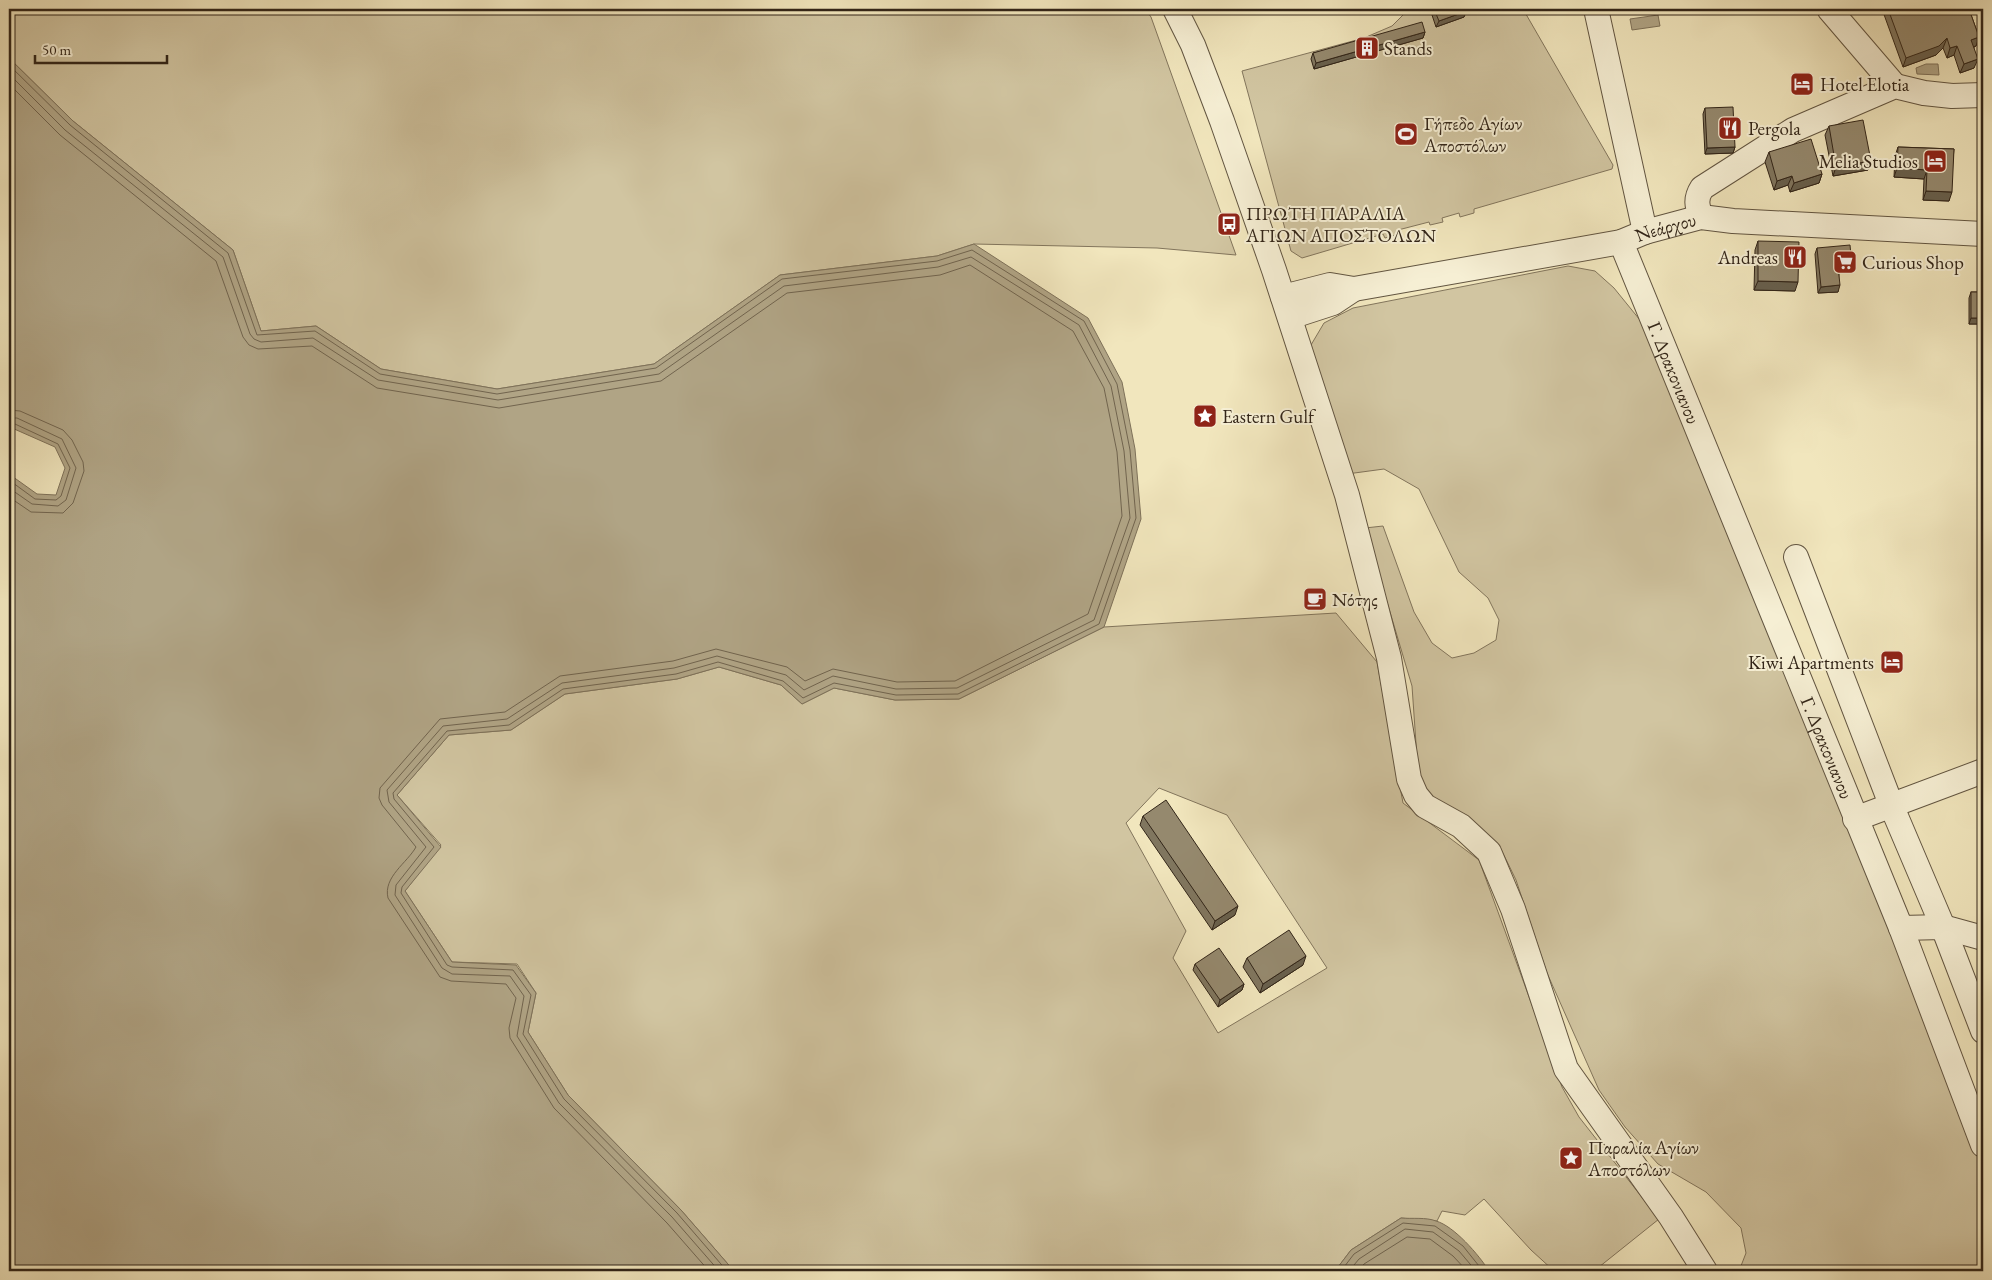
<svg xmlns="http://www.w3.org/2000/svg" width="1992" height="1280" font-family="'EB Garamond',serif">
  <rect width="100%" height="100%" fill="#f1e6bd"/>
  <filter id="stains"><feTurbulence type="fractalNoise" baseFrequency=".004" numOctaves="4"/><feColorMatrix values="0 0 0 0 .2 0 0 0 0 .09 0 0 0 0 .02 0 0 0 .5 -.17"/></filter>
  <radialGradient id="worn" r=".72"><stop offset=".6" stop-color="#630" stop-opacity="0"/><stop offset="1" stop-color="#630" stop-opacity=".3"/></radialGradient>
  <g fill="#d1c5a1" stroke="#82755c" fill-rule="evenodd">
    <path d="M 9,9 L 1145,9 L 1151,17 L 1236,255 L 1157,248 L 974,244 L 937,256 L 780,275 L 654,364 L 497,389 L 381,369 L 316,326 L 261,331 L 233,250 L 73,121 L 9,58 Z"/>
    <path d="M 1409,9 L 1523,9 L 1613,165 L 1612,169 L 1474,209 L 1474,213 L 1460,217 L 1459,213 L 1442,218 L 1443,222 L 1430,225 L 1429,222 L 1398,230 L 1399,234 L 1385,238 L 1383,234 L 1302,258 L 1291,251 L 1242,71 L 1364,38 L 1392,26 Z"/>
    <path d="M 1568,266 L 1595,271 L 1614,288 L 1644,325 L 1963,1111 L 1983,1167 L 1983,1271 L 1739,1271 L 1746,1253 L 1741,1228 L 1706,1192 L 1658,1164 L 1625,1127 L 1599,1090 L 1547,973 L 1516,880 L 1499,845 L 1461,817 L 1430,797 L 1418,772 L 1412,686 L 1365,528 L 1383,526 L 1414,612 L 1432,643 L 1452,658 L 1474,653 L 1496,640 L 1499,620 L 1488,598 L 1459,572 L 1419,489 L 1384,469 L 1347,474 L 1308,350 L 1324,323 L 1353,308 Z"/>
    <path d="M 1336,613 L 1377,662 L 1403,803 L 1479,860 L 1562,1087 L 1579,1117 L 1659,1219 L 1594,1271 L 1554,1271 L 1531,1250 L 1484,1199 L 1465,1215 L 1442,1211 L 1437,1221 L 1401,1218 L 1351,1250 L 1335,1271 L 734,1271 L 681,1210 L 568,1095 L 528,1032 L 536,993 L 517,964 L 452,962 L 405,891 L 441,845 L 397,795 L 449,735 L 511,730 L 565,694 L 677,679 L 719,667 L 781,685 L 802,704 L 834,688 L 895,700 L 959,699 L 1104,627 ZM 1159,788 L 1227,815 L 1327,968 L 1218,1033 L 1173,958 L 1186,931 L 1126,823 Z"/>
  </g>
  <g fill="#b0a485" stroke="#7e7159">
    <path d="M 1658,15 L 1660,26 L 1632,30 L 1630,19 Z"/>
    <path d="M 9,58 L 73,121 L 233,250 L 261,331 L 316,326 L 381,369 L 497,389 L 654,364 L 780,275 L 937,256 L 974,244 L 1088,318 L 1122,382 L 1135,449 L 1141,519 L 1104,627 L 959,699 L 895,700 L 834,688 L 802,704 L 781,685 L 719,667 L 677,679 L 565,694 L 511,730 L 449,735 L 397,795 L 441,847 L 405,891 L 452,962 L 516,965 L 536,993 L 528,1032 L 568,1095 L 681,1210 L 734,1271 L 9,1271 L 9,474 L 37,494 L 56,495 L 65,468 L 55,447 L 12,428 L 9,436 Z"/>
    <path d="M 1926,64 L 1938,64 L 1939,75 L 1917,74 L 1916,68 Z"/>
    <path d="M 1401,1218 C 1412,1219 1426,1217 1436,1221 C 1454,1226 1479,1255 1489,1271 L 1335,1271 L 1351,1250 Z"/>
  </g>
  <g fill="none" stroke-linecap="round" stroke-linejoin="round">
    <g stroke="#71644e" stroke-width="1">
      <path d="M 9,65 L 70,125 L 228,253 L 257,335 L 315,331 L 380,374 L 497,394 L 656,368 L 782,279 L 937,261 L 972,250 L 1084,321 L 1117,384 L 1130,450 L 1136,518 L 1099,624 L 958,694 L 896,695 L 834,683 L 803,698 L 783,681 L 718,662 L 676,674 L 563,689 L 509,725 L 447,731 L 393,793 L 394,799 L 434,847 L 402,887 L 401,893 L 447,965 L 452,967 L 513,970 L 531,995 L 523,1034 L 564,1099 L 677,1213 L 727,1271"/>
      <path d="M 9,74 L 65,130 L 223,257 L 250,334 L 254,339 L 261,342 L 313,338 L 378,380 L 498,400 L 659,374 L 784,286 L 938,267 L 971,257 L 1079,325 L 1111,386 L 1124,451 L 1130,518 L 1094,620 L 957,688 L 896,689 L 833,676 L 804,690 L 786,675 L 717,656 L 674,668 L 562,683 L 507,719 L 443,726 L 387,790 L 389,802 L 426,847 L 396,885 L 395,895 L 442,968 L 452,974 L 510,976 L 524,996 L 517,1036 L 559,1103 L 672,1217 L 719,1271"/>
      <path d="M 9,84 L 60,135 L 216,261 L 243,337 L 249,345 L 258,349 L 312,346 L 377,388 L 499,408 L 661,381 L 787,293 L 940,275 L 970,265 L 1073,331 L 1104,388 L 1117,452 L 1122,516 L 1088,614 L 955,681 L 897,682 L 833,669 L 805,681 L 787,667 L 716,649 L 673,661 L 560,676 L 505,712 L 440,719 L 380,788 L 379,798 L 382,805 L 416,847 C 407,863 383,877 388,898 L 440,977 L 451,981 L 506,984 L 516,998 L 509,1028 L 510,1038 L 554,1108 L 667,1223 L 709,1271"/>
      <path d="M 9,410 L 20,411 L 63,430 L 72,440 L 83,462 L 84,471 L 73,503 L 63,513 L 31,512 L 9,497"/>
      <path d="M 9,418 L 17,418 L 62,439 L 76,468 L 66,500 L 58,506 L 32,504 L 9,488"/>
      <path d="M 9,425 L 15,424 L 58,444 L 70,468 L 61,496 L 56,500 L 35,499 L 9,480"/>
      <path d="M 1341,1271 L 1354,1254 L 1403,1223 L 1435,1226 L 1463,1246 L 1483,1271"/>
      <path d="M 1349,1271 L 1359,1259 L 1405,1229 L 1433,1232 L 1459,1251 L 1476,1271"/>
      <path d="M 1358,1271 L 1364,1264 L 1407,1237 L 1430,1239 L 1453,1256 L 1467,1271"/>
    </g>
    <g stroke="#625541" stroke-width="26">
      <g id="minor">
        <path d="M 1175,9 L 1193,45 L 1222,121 L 1274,270 L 1347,495 L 1389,658 L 1409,779 L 1416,795 L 1425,806 L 1461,826 L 1489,852 L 1513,909 L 1566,1069 L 1671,1217 L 1705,1271"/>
        <path d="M 1596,9 L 1645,232"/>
        <path d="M 1829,9 L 1895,86"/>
        <path d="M 1701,217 C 1697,206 1695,199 1702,188 L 1793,130 L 1895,86 L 1924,93 L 1952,96 L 1983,95"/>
        <path id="s1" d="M 1621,242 L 1901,928 L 1983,1145"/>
        <path id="s2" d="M 1283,297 L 1330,285 L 1354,289 L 1621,242 L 1645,232 L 1701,217 L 1733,221 L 1983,234"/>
        <path d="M 1290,317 L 1333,303 L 1354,289"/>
        <path d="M 1796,557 L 1892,807 L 1943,927 L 1983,1031"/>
        <path d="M 1855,819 L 1983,771"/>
        <path d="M 1901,928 L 1943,927 L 1983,938"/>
      </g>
    </g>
    <use href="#minor" stroke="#f6efd4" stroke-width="24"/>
  </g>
  <g fill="#80765f" stroke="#322518">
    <path d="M 1430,9 L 1466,9 L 1464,17 L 1436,27 Z"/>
    <path d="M 1882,9 L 1969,9 L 1979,37 L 1976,46 L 1974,47 L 1974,68 L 1960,73 L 1954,55 L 1947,58 L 1943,48 L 1936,55 L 1903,67 Z"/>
    <path d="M 1425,32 L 1423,38 L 1314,69 L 1311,59 L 1313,53 Z"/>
    <path d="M 1705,108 L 1735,147 L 1733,153 L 1705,154 L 1703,114 Z"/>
    <path d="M 1829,126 L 1871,161 L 1868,170 L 1833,176 L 1825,135 Z"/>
    <path d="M 1898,147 L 1954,149 L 1949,201 L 1923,200 L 1924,179 L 1894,177 L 1895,156 Z"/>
    <path d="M 1769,152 L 1822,174 L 1819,183 L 1790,192 L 1788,185 L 1774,190 L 1765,162 Z"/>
    <path d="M 1758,241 L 1795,291 L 1754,290 L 1755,250 Z"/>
    <path d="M 1817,248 L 1852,266 L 1850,272 L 1839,273 L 1838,292 L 1818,293 L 1815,254 Z"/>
    <path d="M 1971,292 L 1983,292 L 1983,324 L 1969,324 L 1969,298 Z"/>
    <path d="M 1143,816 L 1235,915 L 1212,930 L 1140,825 Z"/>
    <path d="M 1247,958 L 1303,965 L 1260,993 L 1243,967 Z"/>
    <path d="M 1195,964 L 1244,984 L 1242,990 L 1218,1007 L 1193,970 Z"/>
  </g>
  <g fill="#68604d" stroke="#322518">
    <path d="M 1467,11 L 1464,17 L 1436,27 L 1439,21 Z"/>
    <path d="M 1425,32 L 1423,38 L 1314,69 L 1316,63 Z"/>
    <path d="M 1979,37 L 1976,46 L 1968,49 L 1971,40 Z"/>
    <path d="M 1947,38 L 1943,48 L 1936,55 L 1903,67 L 1906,58 Z"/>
    <path d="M 1957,46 L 1954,55 L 1947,58 L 1950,48 Z"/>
    <path d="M 1978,59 L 1974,68 L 1960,73 L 1964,64 Z"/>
    <path d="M 1735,147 L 1733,153 L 1705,154 L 1707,148 Z"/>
    <path d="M 1871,161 L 1868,170 L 1833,176 L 1836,167 Z"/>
    <path d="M 1897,168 L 1927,170 L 1924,179 L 1894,177 Z"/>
    <path d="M 1822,174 L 1819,183 L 1790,192 L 1794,183 Z"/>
    <path d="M 1792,176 L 1788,185 L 1774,190 L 1777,181 Z"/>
    <path d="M 1926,191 L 1952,192 L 1949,201 L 1923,200 Z"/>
    <path d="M 1852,266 L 1850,272 L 1836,273 L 1838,267 Z"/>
    <path d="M 1758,281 L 1798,282 L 1795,291 L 1754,290 Z"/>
    <path d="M 1840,285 L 1838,292 L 1818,293 L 1821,287 Z"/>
    <path d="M 1971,318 L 1983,318 L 1983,324 L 1969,324 Z"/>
    <path d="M 1238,906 L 1235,915 L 1212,930 L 1215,921 Z"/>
    <path d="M 1306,956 L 1303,965 L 1260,993 L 1263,984 Z"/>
    <path d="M 1244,984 L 1242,990 L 1218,1007 L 1220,1000 Z"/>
  </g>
  <g fill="#95896e" stroke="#322518">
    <path d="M 1434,9 L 1466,9 L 1467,11 L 1439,21 Z"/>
    <path d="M 1888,9 L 1969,9 L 1979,37 L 1971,40 L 1978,59 L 1964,64 L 1957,46 L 1950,48 L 1947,38 L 1939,46 L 1906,58 Z"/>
    <path d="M 1422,22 L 1425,32 L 1316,63 L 1313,53 Z"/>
    <path d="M 1733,107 L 1735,147 L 1707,148 L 1705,108 Z"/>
    <path d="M 1863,120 L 1871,161 L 1836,167 L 1829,126 Z"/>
    <path d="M 1811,139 L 1822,174 L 1794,183 L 1792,176 L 1777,181 L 1769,152 Z"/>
    <path d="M 1898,147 L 1954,149 L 1952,192 L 1926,191 L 1927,170 L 1897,168 Z"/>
    <path d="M 1758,241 L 1799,242 L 1798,282 L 1758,281 Z"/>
    <path d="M 1850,245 L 1852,266 L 1838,267 L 1840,285 L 1821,287 L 1817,248 Z"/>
    <rect x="1971" y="292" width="12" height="26"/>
    <path d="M 1166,800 L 1238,906 L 1215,921 L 1143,816 Z"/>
    <path d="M 1289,930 L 1306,956 L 1263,984 L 1247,958 Z"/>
    <path d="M 1219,948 L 1244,984 L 1220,1000 L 1195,964 Z"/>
  </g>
  <defs>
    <g id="building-square" transform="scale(1.25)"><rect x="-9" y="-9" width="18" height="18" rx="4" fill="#8f2418" stroke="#f6efd4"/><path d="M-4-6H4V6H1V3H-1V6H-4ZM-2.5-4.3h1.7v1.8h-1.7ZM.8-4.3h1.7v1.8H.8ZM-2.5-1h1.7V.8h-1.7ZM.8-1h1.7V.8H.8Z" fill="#fff"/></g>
    <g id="hotel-square" transform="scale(1.25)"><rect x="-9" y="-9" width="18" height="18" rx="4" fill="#8f2418" stroke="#f6efd4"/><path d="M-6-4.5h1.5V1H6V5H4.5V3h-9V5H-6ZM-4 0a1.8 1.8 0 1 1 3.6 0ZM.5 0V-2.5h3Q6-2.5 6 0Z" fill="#fff"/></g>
    <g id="restaurant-square" transform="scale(1.25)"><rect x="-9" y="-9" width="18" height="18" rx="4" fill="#8f2418" stroke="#f6efd4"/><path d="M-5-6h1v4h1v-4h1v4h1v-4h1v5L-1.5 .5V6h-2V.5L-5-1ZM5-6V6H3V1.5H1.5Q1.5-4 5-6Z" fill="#fff"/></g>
    <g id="stadium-square" transform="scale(1.25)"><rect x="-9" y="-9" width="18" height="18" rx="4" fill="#8f2418" stroke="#f6efd4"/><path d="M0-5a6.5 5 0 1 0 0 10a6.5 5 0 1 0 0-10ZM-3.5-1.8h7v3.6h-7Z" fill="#fff"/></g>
    <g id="bus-square" transform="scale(1.25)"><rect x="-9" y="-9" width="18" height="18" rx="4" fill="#8f2418" stroke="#f6efd4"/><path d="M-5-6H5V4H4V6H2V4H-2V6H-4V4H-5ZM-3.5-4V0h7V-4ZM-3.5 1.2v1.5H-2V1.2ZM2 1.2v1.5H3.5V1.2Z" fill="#fff"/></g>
    <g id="supermarket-square" transform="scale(1.25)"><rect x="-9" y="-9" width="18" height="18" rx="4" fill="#8f2418" stroke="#f6efd4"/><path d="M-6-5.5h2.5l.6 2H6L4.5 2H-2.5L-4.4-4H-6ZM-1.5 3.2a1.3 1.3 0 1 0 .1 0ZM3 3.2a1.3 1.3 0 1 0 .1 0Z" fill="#fff"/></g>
    <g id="sight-square" transform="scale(1.25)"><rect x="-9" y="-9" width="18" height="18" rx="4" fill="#8f2418" stroke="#f6efd4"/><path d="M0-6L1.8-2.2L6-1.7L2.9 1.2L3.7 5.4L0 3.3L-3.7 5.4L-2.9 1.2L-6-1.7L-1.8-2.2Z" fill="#fff"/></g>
    <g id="cafe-square" transform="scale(1.25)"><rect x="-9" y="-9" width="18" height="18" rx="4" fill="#8f2418" stroke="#f6efd4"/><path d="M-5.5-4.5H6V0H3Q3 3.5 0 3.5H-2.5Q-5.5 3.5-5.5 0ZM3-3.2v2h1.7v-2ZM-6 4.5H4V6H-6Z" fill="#fff"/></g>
  </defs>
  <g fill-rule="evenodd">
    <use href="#building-square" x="1367" y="48"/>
    <use href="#hotel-square" x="1802" y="84"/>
    <use href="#restaurant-square" x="1730" y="128"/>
    <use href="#stadium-square" x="1406" y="134"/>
    <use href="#hotel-square" x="1935" y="161"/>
    <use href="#bus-square" x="1229" y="224"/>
    <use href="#restaurant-square" x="1795" y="257"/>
    <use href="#supermarket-square" x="1845" y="262"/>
    <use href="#sight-square" x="1205" y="416"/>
    <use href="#cafe-square" x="1315" y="599"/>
    <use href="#hotel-square" x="1892" y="662"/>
    <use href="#sight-square" x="1571" y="1158"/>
  </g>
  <g text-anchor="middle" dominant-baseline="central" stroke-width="4" stroke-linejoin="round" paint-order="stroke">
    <g font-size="19" fill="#322518" stroke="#f6efd4" text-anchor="start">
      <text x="1384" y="48">Stands</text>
      <text x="1820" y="84">Hotel Elotia</text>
      <text x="1424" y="123">Γήπεδο Αγίων<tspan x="1424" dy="22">Αποστόλων</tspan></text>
      <text x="1748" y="128">Pergola</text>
      <text x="1918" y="161" text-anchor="end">Melia Studios</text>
      <text x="1246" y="213">ΠΡΩΤΗ ΠΑΡΑΛΙΑ<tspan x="1246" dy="22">ΑΓΙΩΝ ΑΠΟΣΤΟΛΩΝ</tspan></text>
      <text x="1778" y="257" text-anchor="end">Andreas</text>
      <text x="1862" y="262">Curious Shop</text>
      <text x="1222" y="416">Eastern Gulf</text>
      <text x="1332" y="599">Νότης</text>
      <text x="1874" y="662" text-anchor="end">Kiwi Apartments</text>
      <text x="1588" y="1147">Παραλία Αγίων<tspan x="1588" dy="22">Αποστόλων</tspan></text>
    </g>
    <g font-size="19" fill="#322518" stroke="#f6efd4">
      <text stroke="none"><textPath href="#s2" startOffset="391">Νεάρχου</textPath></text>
      <text stroke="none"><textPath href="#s1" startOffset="141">Γ. Δρακονιανου</textPath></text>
      <text stroke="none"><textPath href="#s1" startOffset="546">Γ. Δρακονιανου</textPath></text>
    </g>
  </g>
  <rect width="1992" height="1280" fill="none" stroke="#f1e6bd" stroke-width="30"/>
  <rect x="10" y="10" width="1972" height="1260" fill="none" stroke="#322518" stroke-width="2.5"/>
  <rect x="15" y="15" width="1962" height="1250" fill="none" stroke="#322518"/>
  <path d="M35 55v8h132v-8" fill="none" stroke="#322518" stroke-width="2.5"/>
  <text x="42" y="55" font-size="15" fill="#322518" stroke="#f6efd4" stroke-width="4" paint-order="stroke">50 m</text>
  <rect width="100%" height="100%" filter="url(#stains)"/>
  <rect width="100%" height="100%" fill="url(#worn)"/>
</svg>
